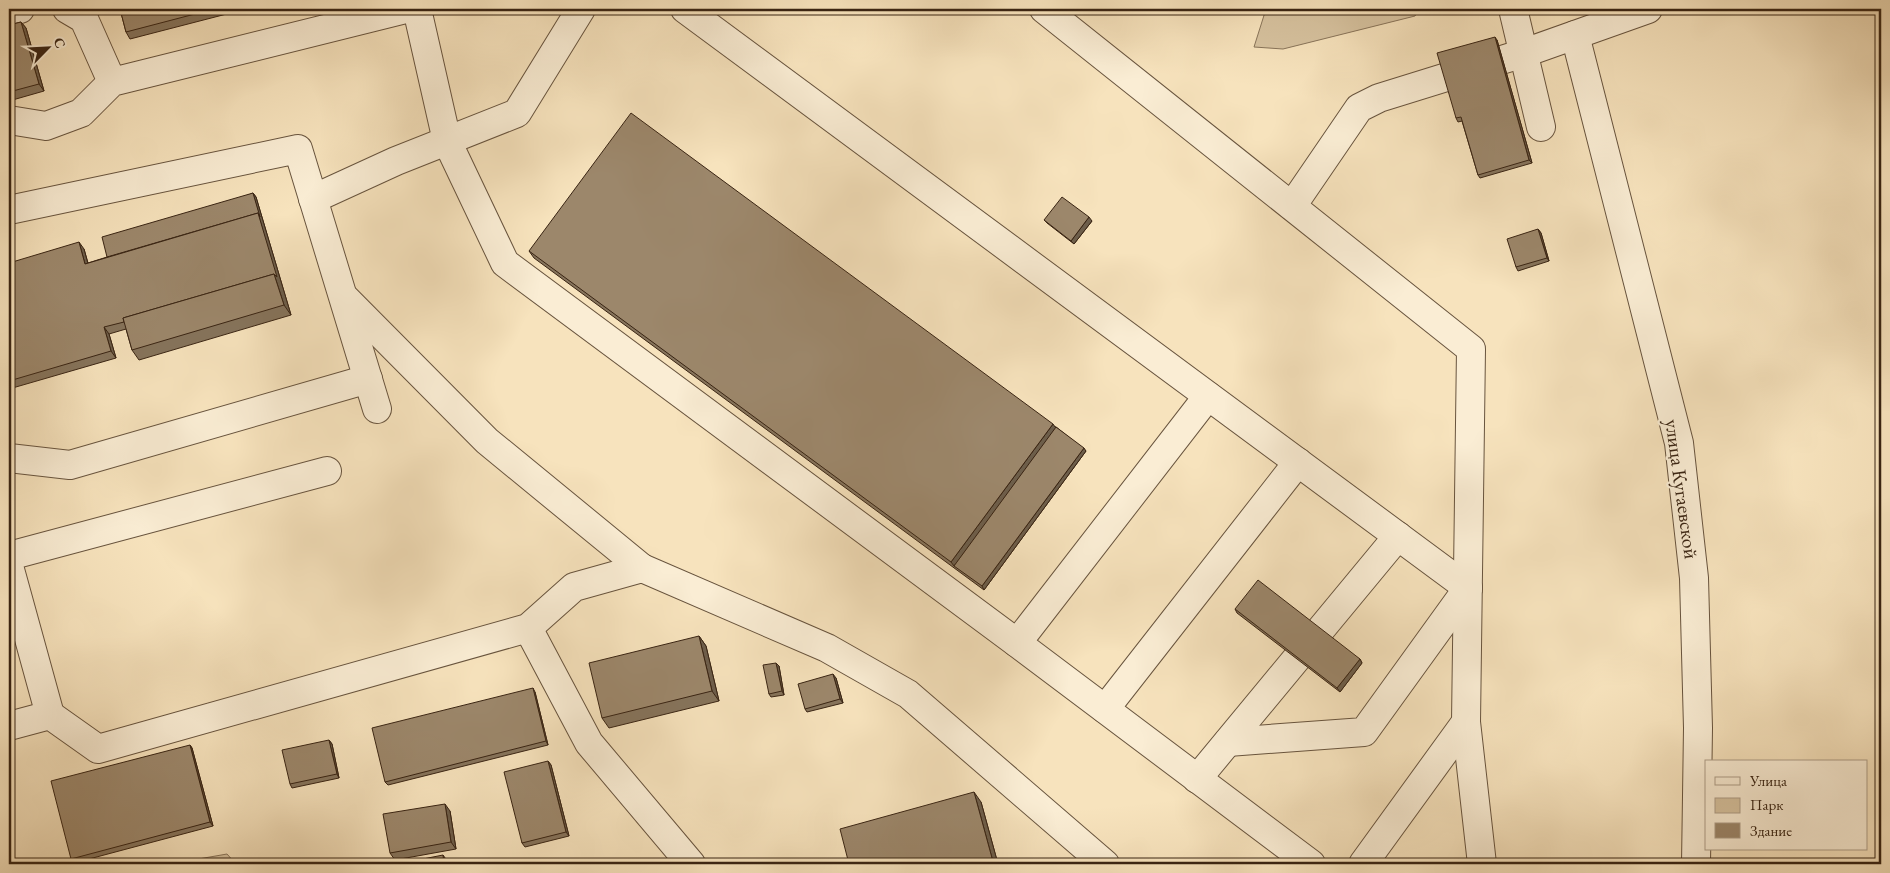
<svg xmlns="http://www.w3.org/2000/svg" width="1890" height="873" font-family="'EB Garamond',serif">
  <rect width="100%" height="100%" fill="#f7e3bd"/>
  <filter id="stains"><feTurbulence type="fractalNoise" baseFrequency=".004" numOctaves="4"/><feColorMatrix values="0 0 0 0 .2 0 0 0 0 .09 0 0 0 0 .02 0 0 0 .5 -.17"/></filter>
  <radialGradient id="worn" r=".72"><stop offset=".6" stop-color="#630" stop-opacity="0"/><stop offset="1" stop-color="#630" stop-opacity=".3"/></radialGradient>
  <g fill="#d7c3a0" stroke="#88745a">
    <path d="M 1266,9 L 1419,9 L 1415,16 L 1283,49 L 1254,47 Z"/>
    <path d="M 227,854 L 236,864 L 170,864 Z"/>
  </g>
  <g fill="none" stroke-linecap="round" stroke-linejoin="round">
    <g stroke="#68543e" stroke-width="30">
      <g id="minor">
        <path d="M 67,9 L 84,19 L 112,82"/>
        <path d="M 417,9 L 447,141 L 505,263 L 1017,643 L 1311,864"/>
        <path d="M 685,9 L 1468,588"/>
        <path d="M 1044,9 L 1471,349 L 1466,722 L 1363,864"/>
        <path d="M 1513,9 L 1541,127"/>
        <path d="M 9,12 L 20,9"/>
        <path d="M 1575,35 L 1679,443 L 1694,578 L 1698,728 L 1696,864"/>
        <path d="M 9,120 L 46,126 L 81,113 L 112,82 L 406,9"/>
        <path d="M 313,199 L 396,161 L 517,113 L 581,9"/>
        <path d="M 1292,206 L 1359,108 L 1379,98 L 1524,53 L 1648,9"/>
        <path d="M 9,210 L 298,149 L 377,409"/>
        <path d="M 346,299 L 487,441 L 642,568"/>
        <path d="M 9,458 L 70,465 L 368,379"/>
        <path d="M 9,556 L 327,471"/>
        <path d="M 9,566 L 50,715"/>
        <path d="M 528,628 L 589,743 L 691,864"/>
        <path d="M 1017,643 L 1208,396"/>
        <path d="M 1105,709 L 1298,462"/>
        <path d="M 1466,722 L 1482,864"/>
        <path d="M 9,726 L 50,715 L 98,749 L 528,628 L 574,587 L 642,568 L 827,648 L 908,694 L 1105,864"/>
        <path d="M 1228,742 L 1364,732 L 1468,588"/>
        <path d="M 1197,779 L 1398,536"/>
      </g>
    </g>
    <use href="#minor" stroke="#faedd4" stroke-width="28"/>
  </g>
  <g fill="#86745c" stroke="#392413">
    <path d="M 120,9 L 246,9 L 130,39 L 126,32 Z"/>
    <path d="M 21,22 L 26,28 L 44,91 L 9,101 L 9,25 Z"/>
    <path d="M 1497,40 L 1532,163 L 1480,178 L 1478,175 L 1462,121 L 1458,122 L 1456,118 Z"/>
    <path d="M 253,193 L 256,197 L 291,315 L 139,360 L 132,350 L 126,329 L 109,334 L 116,358 L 9,389 L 9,263 L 84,249 L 88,263 L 107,257 Z"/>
    <path d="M 1044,220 L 1092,221 L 1074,244 L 1047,223 Z"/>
    <path d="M 1538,229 L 1541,233 L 1549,261 L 1518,271 L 1516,267 Z"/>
    <path d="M 529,251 L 1056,427 L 1086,451 L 984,590 L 534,258 Z"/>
    <path d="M 1235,609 L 1360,659 L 1362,663 L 1340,692 L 1237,613 Z"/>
    <path d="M 699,636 L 706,646 L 719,701 L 609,728 L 602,718 Z"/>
    <path d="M 776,663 L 779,666 L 784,695 L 771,697 L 769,694 Z"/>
    <path d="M 836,678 L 843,703 L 807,712 L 805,709 Z"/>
    <path d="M 535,692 L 548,745 L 388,785 L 385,782 Z"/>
    <path d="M 329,740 L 332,744 L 339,778 L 292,788 L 290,784 Z"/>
    <path d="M 190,745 L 192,748 L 213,826 L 74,863 L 71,859 Z"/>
    <path d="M 548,761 L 551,765 L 569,836 L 525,847 L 522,843 Z"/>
    <path d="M 981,802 L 998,864 L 849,864 Z"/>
    <path d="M 450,811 L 456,849 L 395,860 L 390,853 Z"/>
  </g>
  <g fill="#6d5e4b" stroke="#392413">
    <path d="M 21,22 L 26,28 L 44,91 L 39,84 Z"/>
    <path d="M 1495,37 L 1497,40 L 1532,163 L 1529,160 Z"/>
    <path d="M 253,193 L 256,197 L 291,315 L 284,305 L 274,274 Z"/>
    <path d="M 1089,217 L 1092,221 L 1074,244 L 1071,241 Z"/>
    <path d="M 1538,229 L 1541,233 L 1549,261 L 1547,258 Z"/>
    <path d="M 79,242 L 84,249 L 90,271 L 85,264 Z"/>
    <path d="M 104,327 L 109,334 L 116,358 L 111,351 Z"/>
    <path d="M 1053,424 L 1058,431 L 954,566 L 951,562 Z"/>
    <path d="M 1084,448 L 1086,451 L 984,590 L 982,586 Z"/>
    <path d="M 699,636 L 706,646 L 719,701 L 712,691 Z"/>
    <path d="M 1360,659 L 1362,663 L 1340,692 L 1337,688 Z"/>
    <path d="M 776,663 L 779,666 L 784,695 L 782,691 Z"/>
    <path d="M 833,674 L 836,678 L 843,703 L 840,699 Z"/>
    <path d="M 533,688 L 535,692 L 548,745 L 546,741 Z"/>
    <path d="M 329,740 L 332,744 L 339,778 L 337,774 Z"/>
    <path d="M 190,745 L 192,748 L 213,826 L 210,822 Z"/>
    <path d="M 548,761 L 551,765 L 569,836 L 566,832 Z"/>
    <path d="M 974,792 L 981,802 L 998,864 L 996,864 L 992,858 Z"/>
    <path d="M 445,804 L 450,811 L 456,849 L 451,842 Z"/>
    <path d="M 443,855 L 448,862 L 448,864 L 444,864 Z"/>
  </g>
  <g fill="#9c876b" stroke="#392413">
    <path d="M 120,9 L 214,9 L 126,32 Z"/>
    <path d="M 21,22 L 39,84 L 9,92 L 9,25 Z"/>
    <path d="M 1495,37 L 1529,160 L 1478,175 L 1461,117 L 1456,118 L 1437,53 Z"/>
    <path d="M 631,113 L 1053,424 L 951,562 L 529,251 Z"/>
    <path d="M 253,193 L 260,217 L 258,213 L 107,257 L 102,237 Z"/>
    <path d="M 1062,197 L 1089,217 L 1071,241 L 1044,220 Z"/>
    <path d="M 258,213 L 277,277 L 274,274 L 123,318 L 124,322 L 104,327 L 111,351 L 9,381 L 9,263 L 79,242 L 85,264 Z"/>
    <path d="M 1538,229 L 1547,258 L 1516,267 L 1507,239 Z"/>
    <path d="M 274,274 L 284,305 L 132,350 L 123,318 Z"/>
    <path d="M 1056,427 L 1084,448 L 982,586 L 954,566 Z"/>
    <path d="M 1258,580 L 1360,659 L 1337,688 L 1235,609 Z"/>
    <path d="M 699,636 L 712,691 L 602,718 L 589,663 Z"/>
    <path d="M 776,663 L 782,691 L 769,694 L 763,665 Z"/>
    <path d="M 833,674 L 840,699 L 805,709 L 798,684 Z"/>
    <path d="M 533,688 L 546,741 L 385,782 L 372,728 Z"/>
    <path d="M 329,740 L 337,774 L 290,784 L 282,750 Z"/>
    <path d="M 190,745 L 210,822 L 71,859 L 51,781 Z"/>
    <path d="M 548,761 L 566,832 L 522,843 L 504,772 Z"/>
    <path d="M 974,792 L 992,858 L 971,864 L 849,864 L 840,829 Z"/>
    <path d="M 445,804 L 451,842 L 390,853 L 383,814 Z"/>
    <path d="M 443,855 L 444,864 L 403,864 L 403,863 Z"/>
  </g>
  <g text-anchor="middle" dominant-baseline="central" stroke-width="4.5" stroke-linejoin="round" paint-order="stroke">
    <g font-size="20" fill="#392413" stroke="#faedd4">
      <text transform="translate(1682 489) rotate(82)">улица Кугаевской</text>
    </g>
  </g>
  <rect width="1890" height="873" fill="none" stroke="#f7e3bd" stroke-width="30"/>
  <rect x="10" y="10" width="1870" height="853" fill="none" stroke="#392413" stroke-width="2.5"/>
  <rect x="15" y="15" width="1860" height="843" fill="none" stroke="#392413"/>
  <rect x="1705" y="760" width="162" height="90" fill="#faedd4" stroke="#ad9d87"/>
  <rect x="1715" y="777" width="25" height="8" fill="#faedd4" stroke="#ad9d87"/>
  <text x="1750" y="786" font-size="15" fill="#392413">Улица</text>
  <rect x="1715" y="798" width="25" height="15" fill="#d7c3a0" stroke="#ad9d87"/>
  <text x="1750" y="810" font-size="15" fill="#392413">Парк</text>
  <rect x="1715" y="823" width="25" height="15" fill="#9c876b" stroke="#ad9d87"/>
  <text x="1750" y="836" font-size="15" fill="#392413">Здание</text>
  <g transform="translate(48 48) rotate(66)" stroke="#faedd4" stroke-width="4" paint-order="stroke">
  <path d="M0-4L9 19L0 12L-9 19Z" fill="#392413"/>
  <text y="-8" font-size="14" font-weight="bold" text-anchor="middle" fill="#392413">С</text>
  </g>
  <rect width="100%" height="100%" filter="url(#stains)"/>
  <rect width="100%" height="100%" fill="url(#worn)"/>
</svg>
